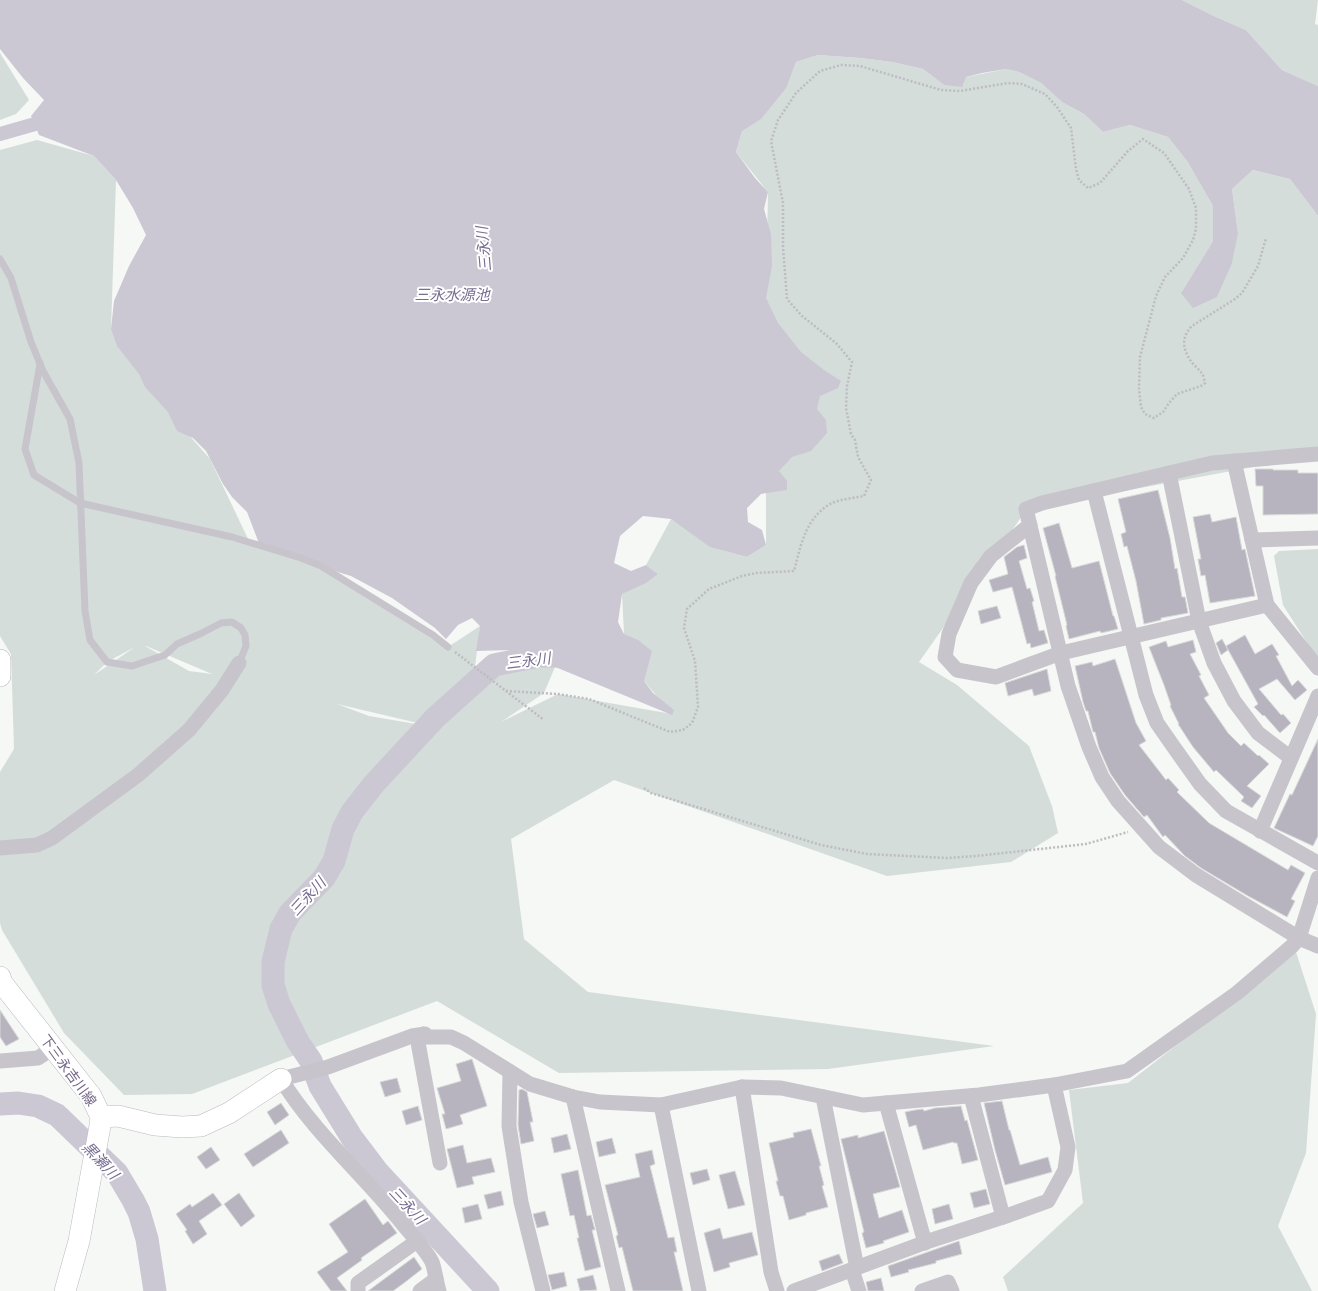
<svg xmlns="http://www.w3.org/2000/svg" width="1318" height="1291" font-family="'Noto Sans','Noto Sans JP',sans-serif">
  <rect width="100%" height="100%" fill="#f5f8f5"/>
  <g fill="#d4ddda" fill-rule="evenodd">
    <path d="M 1182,0 L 1318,0 L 1315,24 L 1318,25 L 1318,86 L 1282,70 L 1246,30 L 1216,17 Z"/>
    <path d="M 0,53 L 29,100 L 16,114 L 0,120 Z"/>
    <path d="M 818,55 L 860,58 L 892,62 L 923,69 L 944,85 L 966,77 L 1006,69 L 1019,72 L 1041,83 L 1062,102 L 1084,114 L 1103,132 L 1130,125 L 1168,137 L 1187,161 L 1213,206 L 1213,241 L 1181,293 L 1238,233 L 1232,189 L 1253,170 L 1290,179 L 1318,216 L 1318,455 L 1027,509 L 919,662 L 957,685 L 1029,746 L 1052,806 L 1058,833 L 1011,862 L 887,876 L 614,780 L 511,839 L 524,939 L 588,992 L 994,1046 L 828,1069 L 559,1073 L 437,1001 L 192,1094 L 124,1095 L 64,1033 L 2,930 L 0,923 L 0,772 L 14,749 L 11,654 L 0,636 L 0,150 L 37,140 L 94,156 L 116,180 L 111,329 L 159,401 L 210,459 L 250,543 L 301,558 L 433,635 L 448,647 L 480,626 L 475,667 L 555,667 L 544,693 L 501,722 L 558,694 L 672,714 L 644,681 L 624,634 L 622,594 L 658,574 L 646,565 L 671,519 L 718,549 L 747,557 L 766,545 L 766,298 L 768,192 L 736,152 L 742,131 L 787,87 L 796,62 ZM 145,646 L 146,646 L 212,674 L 189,671 ZM 135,647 L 94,675 L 107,662 ZM 337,704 L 422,724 L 422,725 L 369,716 Z"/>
    <path d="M 1318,549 L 1318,660 L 1283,605 L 1274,556 L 1279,551 Z"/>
    <path d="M 1296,952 L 1316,1014 L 1306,1153 L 1278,1226 L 1312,1291 L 1008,1291 L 1003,1277 L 1083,1203 L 1069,1090 L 1128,1083 Z"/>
  </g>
  <path fill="#cbc8d4" d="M 0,0 L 1182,0 L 1216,17 L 1246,30 L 1282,70 L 1318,86 L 1318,216 L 1290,179 L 1253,170 L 1232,189 L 1238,233 L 1232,263 L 1217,297 L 1193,308 L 1181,293 L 1213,241 L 1213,206 L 1187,161 L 1168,137 L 1130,125 L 1103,132 L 1084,114 L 1062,102 L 1041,83 L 1019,72 L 1006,69 L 982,73 L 966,77 L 962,87 L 944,85 L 923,69 L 892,62 L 860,58 L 818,55 L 796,62 L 787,87 L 761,119 L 742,131 L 736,152 L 755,178 L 768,192 L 764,209 L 771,234 L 772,266 L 766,298 L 778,323 L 801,352 L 824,370 L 841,381 L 838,388 L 820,396 L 817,409 L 826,420 L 827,433 L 811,451 L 792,457 L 779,471 L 787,481 L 787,490 L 761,494 L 747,508 L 748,522 L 762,530 L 766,545 L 747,557 L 710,547 L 671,519 L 643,516 L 620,536 L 614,563 L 631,571 L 646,565 L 658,574 L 646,583 L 622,594 L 618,622 L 624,634 L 638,640 L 652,651 L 644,681 L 653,693 L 674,710 L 672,715 L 514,650 L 476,651 L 480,626 L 472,618 L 458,625 L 446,639 L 435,628 L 392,598 L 351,576 L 289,557 L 260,546 L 247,512 L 232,497 L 223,484 L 206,451 L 193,438 L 177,431 L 168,412 L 145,387 L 139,374 L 117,346 L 111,329 L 114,301 L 129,266 L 146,235 L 133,208 L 116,180 L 94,156 L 39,135 L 31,116 L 44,100 L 23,78 L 0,49 Z"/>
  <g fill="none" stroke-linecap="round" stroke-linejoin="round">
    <path stroke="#cbc8d4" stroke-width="14" d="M 0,134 L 35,124"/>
    <g stroke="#cbc8d4" stroke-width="23">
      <path d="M 0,1104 L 18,1103 L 38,1106 L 57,1115 L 117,1173 L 133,1200 L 139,1212 L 147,1239 L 155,1291"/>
      <path d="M 488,1291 L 377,1171 L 352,1138 L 320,1086 L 311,1061 L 298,1042 L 279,1004 L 273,985 L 273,962 L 281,929 L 290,913 L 324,878 L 334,861 L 343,829 L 352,812 L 373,785 L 435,718 L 494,665 L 539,656 L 561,656"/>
    </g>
  </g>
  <g fill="#b7b3bf" stroke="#d8dad8">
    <path d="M 1255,469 L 1273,469 L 1273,470 L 1298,470 L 1298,473 L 1318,473 L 1318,514 L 1263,515 L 1263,486 L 1256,486 Z"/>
    <path d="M 1158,490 L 1170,538 L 1175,569 L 1177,568 L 1182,597 L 1185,597 L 1188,613 L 1161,618 L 1161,620 L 1144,624 L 1136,581 L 1127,546 L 1124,547 L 1121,534 L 1126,532 L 1118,499 Z"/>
    <path d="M 1210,514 L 1212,522 L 1236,517 L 1242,550 L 1245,549 L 1255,596 L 1210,603 L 1205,575 L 1201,576 L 1198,559 L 1201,559 L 1193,517 Z"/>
    <path d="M 1059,523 L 1072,568 L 1099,561 L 1113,616 L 1114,616 L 1118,629 L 1101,633 L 1100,631 L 1069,639 L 1066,626 L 1067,625 L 1055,576 L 1056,576 L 1043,528 Z"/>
    <path d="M 1024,545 L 1027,558 L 1019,561 L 1027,589 L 1030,588 L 1034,601 L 1032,602 L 1039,631 L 1044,630 L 1048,643 L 1031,648 L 1030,643 L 1027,644 L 1012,587 L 993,592 L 989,580 L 1008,574 L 1004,557 L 1017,547 Z"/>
    <path d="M 997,606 L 1001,618 L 981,624 L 978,611 Z"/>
    <path d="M 1245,635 L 1255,654 L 1272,644 L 1279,655 L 1276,656 L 1292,686 L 1298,680 L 1307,690 L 1295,700 L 1277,679 L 1259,689 L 1281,715 L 1283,714 L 1291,723 L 1280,733 L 1264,715 L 1263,716 L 1254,707 L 1258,704 L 1226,646 Z"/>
    <path d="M 1222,639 L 1228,650 L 1221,655 L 1216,643 Z"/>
    <path d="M 1193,640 L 1196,652 L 1190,654 L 1201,675 L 1199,676 L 1209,695 L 1204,698 L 1228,733 L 1241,746 L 1244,743 L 1258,756 L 1259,755 L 1269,764 L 1247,786 L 1261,796 L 1252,808 L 1241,801 L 1244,797 L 1216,770 L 1214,772 L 1193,747 L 1178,724 L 1179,724 L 1170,706 L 1171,705 L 1164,685 L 1149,647 L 1166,641 L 1168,647 Z"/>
    <path d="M 1115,659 L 1136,723 L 1146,741 L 1139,745 L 1166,780 L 1168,778 L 1179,790 L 1177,792 L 1209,823 L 1288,870 L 1291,865 L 1305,873 L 1291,899 L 1295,901 L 1287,917 L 1248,896 L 1201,868 L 1185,856 L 1165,835 L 1163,837 L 1147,815 L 1144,817 L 1125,795 L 1110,773 L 1099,748 L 1095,732 L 1093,732 L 1088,711 L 1086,711 L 1083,702 L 1075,666 L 1092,662 L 1093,666 Z"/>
    <path d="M 1047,669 L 1051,691 L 1034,696 L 1032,689 L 1008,696 L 1005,683 Z"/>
    <path d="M 1318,739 L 1318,836 L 1313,846 L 1274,828 L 1290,794 L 1292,795 Z"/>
    <path d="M 0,1010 L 19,1039 L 6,1046 L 0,1037 Z"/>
    <path d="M 472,1059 L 487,1106 L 460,1115 L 463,1124 L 446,1129 L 442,1114 L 445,1114 L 437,1088 L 461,1081 L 456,1064 Z"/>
    <path d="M 397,1078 L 401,1092 L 385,1097 L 380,1082 Z"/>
    <path d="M 522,1089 L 527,1092 L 533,1122 L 530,1122 L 534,1141 L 521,1144 L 518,1125 L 519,1090 Z"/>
    <path d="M 1002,1101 L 1009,1130 L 1010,1130 L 1020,1165 L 1048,1157 L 1052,1172 L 1005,1185 L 995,1150 L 984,1103 Z"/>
    <path d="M 281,1103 L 289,1115 L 275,1125 L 267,1112 Z"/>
    <path d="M 418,1106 L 422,1120 L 406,1125 L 402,1111 Z"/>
    <path d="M 961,1106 L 965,1121 L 967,1120 L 978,1160 L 962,1164 L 957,1143 L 954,1143 L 953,1142 L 923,1150 L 916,1125 L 909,1127 L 905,1112 L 915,1110 L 923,1109 L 924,1111 L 935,1108 Z"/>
    <path d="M 811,1129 L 821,1166 L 819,1166 L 824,1185 L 822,1186 L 828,1207 L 806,1213 L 806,1215 L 789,1220 L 783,1196 L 780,1196 L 776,1181 L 778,1181 L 769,1143 L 794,1137 L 793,1133 Z"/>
    <path d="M 281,1130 L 289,1143 L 253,1167 L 244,1154 Z"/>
    <path d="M 884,1131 L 900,1187 L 873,1194 L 879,1218 L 902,1210 L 909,1232 L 883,1241 L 884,1243 L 866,1248 L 862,1233 L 864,1232 L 841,1139 L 858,1135 L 858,1138 Z"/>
    <path d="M 567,1134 L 571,1149 L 554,1153 L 551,1138 Z"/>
    <path d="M 612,1138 L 616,1153 L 599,1157 L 596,1142 Z"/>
    <path d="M 463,1145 L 467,1163 L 491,1158 L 495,1172 L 472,1177 L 474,1184 L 457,1188 L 447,1149 Z"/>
    <path d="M 211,1147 L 220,1160 L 206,1169 L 197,1157 Z"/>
    <path d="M 652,1150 L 655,1164 L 650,1166 L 668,1238 L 674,1237 L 677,1252 L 674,1252 L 683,1291 L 633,1291 L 622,1247 L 619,1248 L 616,1236 L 618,1235 L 605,1185 L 640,1177 L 635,1154 Z"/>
    <path d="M 707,1169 L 710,1180 L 693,1185 L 690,1173 Z"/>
    <path d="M 578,1170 L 587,1216 L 591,1215 L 595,1230 L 592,1230 L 601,1267 L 585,1271 L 577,1238 L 579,1238 L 574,1215 L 570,1216 L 561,1174 Z"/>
    <path d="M 735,1171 L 745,1205 L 728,1209 L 719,1175 Z"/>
    <path d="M 986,1189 L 990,1204 L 974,1208 L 970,1193 Z"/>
    <path d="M 501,1191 L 504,1205 L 488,1209 L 484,1195 Z"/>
    <path d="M 213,1193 L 222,1205 L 199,1221 L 207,1234 L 193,1244 L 185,1231 L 187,1230 L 176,1214 L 190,1204 L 192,1207 Z"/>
    <path d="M 239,1193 L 255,1216 L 241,1227 L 224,1204 Z"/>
    <path d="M 365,1199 L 383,1225 L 388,1221 L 397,1233 L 361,1258 L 362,1260 L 337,1278 L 347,1291 L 331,1291 L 317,1272 L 348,1252 L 329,1224 Z"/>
    <path d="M 478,1204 L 482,1219 L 465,1223 L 462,1208 Z"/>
    <path d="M 949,1204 L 953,1219 L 935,1224 L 932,1209 Z"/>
    <path d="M 545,1211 L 549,1225 L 537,1228 L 533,1214 Z"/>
    <path d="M 720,1228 L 723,1239 L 752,1232 L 758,1255 L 729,1263 L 730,1267 L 714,1272 L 704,1233 Z"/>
    <path d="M 959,1241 L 962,1254 L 936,1261 L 936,1263 L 908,1270 L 909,1272 L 891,1277 L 888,1266 Z"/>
    <path d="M 839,1254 L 843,1263 L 822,1271 L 819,1261 Z"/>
    <path d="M 414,1257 L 422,1269 L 404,1283 L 393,1291 L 368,1291 Z"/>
    <path d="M 564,1272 L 567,1286 L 552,1290 L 548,1275 Z"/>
    <path d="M 593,1275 L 597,1290 L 580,1291 L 577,1279 Z"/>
    <path d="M 881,1278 L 884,1291 L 868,1291 L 866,1282 Z"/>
  </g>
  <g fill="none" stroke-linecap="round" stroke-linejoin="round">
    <g stroke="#bcb8c2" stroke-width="22">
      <g id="secondary">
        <path d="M 0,660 L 0,676"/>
        <path d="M 0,977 L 2,983 L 91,1096 L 101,1117 L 100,1126 L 79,1241 L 65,1291"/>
        <path d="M 101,1117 L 118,1116 L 155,1125 L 182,1127 L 201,1126 L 229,1113 L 281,1079"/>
      </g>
    </g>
    <g stroke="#bebbc1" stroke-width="2.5" stroke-dasharray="2 2" stroke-linecap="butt">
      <path d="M 455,652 L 544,720"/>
      <path d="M 506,691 L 558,694 L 589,699 L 670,732 L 683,730 L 692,723 L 698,707 L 695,661 L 684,628 L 687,609 L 709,589 L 742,576 L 756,573 L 794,571 C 801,545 805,519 830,504 C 840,499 854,498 864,496 L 871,480 L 858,457 L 855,440 L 851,434 L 846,408 L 847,386 L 852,362 L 836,343 L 802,316 L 787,299 L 783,247 L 783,203 L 771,141 L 778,120 L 796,93 L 820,71 L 841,65 L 860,66 L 941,90 L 960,91 L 1008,83 L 1022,84 L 1045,94 L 1057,107 L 1071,128 L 1076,169 L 1079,180 L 1088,188 L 1100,183 L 1128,151 L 1143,139 L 1164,153 L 1189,189 L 1196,208 L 1196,229 L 1193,240 L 1183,258 L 1165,277 L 1156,296 L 1140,357 L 1139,389 L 1141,407 L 1145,414 L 1154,418 L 1163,412 L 1169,403 L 1177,394 L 1201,386 L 1205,383 C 1204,380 1204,376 1202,374 C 1200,370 1196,367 1193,364 C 1183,351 1180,338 1192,326 L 1235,299 L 1242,293 L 1258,266 L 1266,238"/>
      <path d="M 644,788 L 651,793 L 821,845 L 867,854 L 947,858 L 976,856 L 1086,844 L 1128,832"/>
    </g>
    <g stroke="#c7c4cb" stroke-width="7">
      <path d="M 0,259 L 11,278 L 31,342 L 43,371 L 70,419 L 79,463 L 85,611 L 90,640 L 107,662 L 132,666 L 165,655 L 177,644 L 202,633 L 221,623 L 232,622 L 241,628 L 245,635 L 246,646 L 239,663"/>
      <path d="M 40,364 L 25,449 L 34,475 L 80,503 L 232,537 L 301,558 L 321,566 L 433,635 L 448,647"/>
    </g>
    <g stroke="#c7c4cb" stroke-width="15">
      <path d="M 1318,454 L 1212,463 L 1042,503 L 1026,509 L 1068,686 L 1089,747 L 1102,777 L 1118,801 L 1159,847 L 1196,875 L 1299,938 L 1318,946"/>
      <path d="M 1234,461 L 1267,605 L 1318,668"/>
      <path d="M 1169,473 L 1199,621 L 1214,663 L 1234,701 L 1258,733 L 1291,758"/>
      <path d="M 1094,491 L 1146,695 L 1157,723 L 1173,746 L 1200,784 L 1226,811 L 1318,863"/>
      <path d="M 1030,525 L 991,556 L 971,583 L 949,634 L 945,657 L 957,670 L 996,677 L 1061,653 L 1267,605"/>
      <path d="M 1252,540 L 1318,538"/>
      <path d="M 1260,831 L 1318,696"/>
      <path d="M 0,848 L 37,845 L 52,838 L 138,775 L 189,730 L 222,690 L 239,663"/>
      <path d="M 424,1034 L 425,1034 L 412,1036 L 328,1067 L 281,1079 C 314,1133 363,1174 402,1223 C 410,1233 427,1251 432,1262 C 435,1269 436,1282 439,1291"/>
      <path d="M 417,1037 L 451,1037 L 464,1043 L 530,1084 L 573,1097 L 600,1102 L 661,1105 L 742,1087 L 781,1088 L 863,1105 L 979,1095 L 1054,1085 L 1127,1071 L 1237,993 L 1292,946 L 1299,938 L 1318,878"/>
      <path d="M 417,1037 L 440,1163"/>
      <path d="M 0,1061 L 38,1058 L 53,1048"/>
      <path d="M 510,1072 L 509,1126 L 521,1202 L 543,1291"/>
      <path d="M 742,1087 L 771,1272 L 777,1291"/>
      <path d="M 971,1096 L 1003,1217"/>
      <path d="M 573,1097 L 618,1291"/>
      <path d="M 823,1097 L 857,1268"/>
      <path d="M 886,1103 L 925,1243"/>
      <path d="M 661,1105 L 699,1291"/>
      <path d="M 852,1270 L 859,1291"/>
      <path d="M 358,1291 L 358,1283 L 417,1241"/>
      <path d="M 420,1291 L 436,1279"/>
      <path d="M 794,1291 L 929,1241 L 1009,1215 L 1048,1201 L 1065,1170 L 1068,1147 L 1054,1085"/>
      <path d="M 922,1291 L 948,1282 L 952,1291"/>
    </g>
    <use href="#secondary" stroke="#fff" stroke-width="21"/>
  </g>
  <g text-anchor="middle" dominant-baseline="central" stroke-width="4" stroke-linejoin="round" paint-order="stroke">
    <g font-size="14" fill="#746787" stroke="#fff">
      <text transform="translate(69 1070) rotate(54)">下三永吉川線</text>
    </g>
    <g font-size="15" font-style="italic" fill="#766d90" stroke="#fff">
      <text transform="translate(483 249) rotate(-95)">三永川</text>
      <text x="452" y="294">三永水源池</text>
      <text transform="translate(528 660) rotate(-7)">三永川</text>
      <text transform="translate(307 896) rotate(-48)">三永川</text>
      <text transform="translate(101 1160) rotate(47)">黒瀬川</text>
      <text transform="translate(408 1205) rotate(47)">三永川</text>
    </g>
  </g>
</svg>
